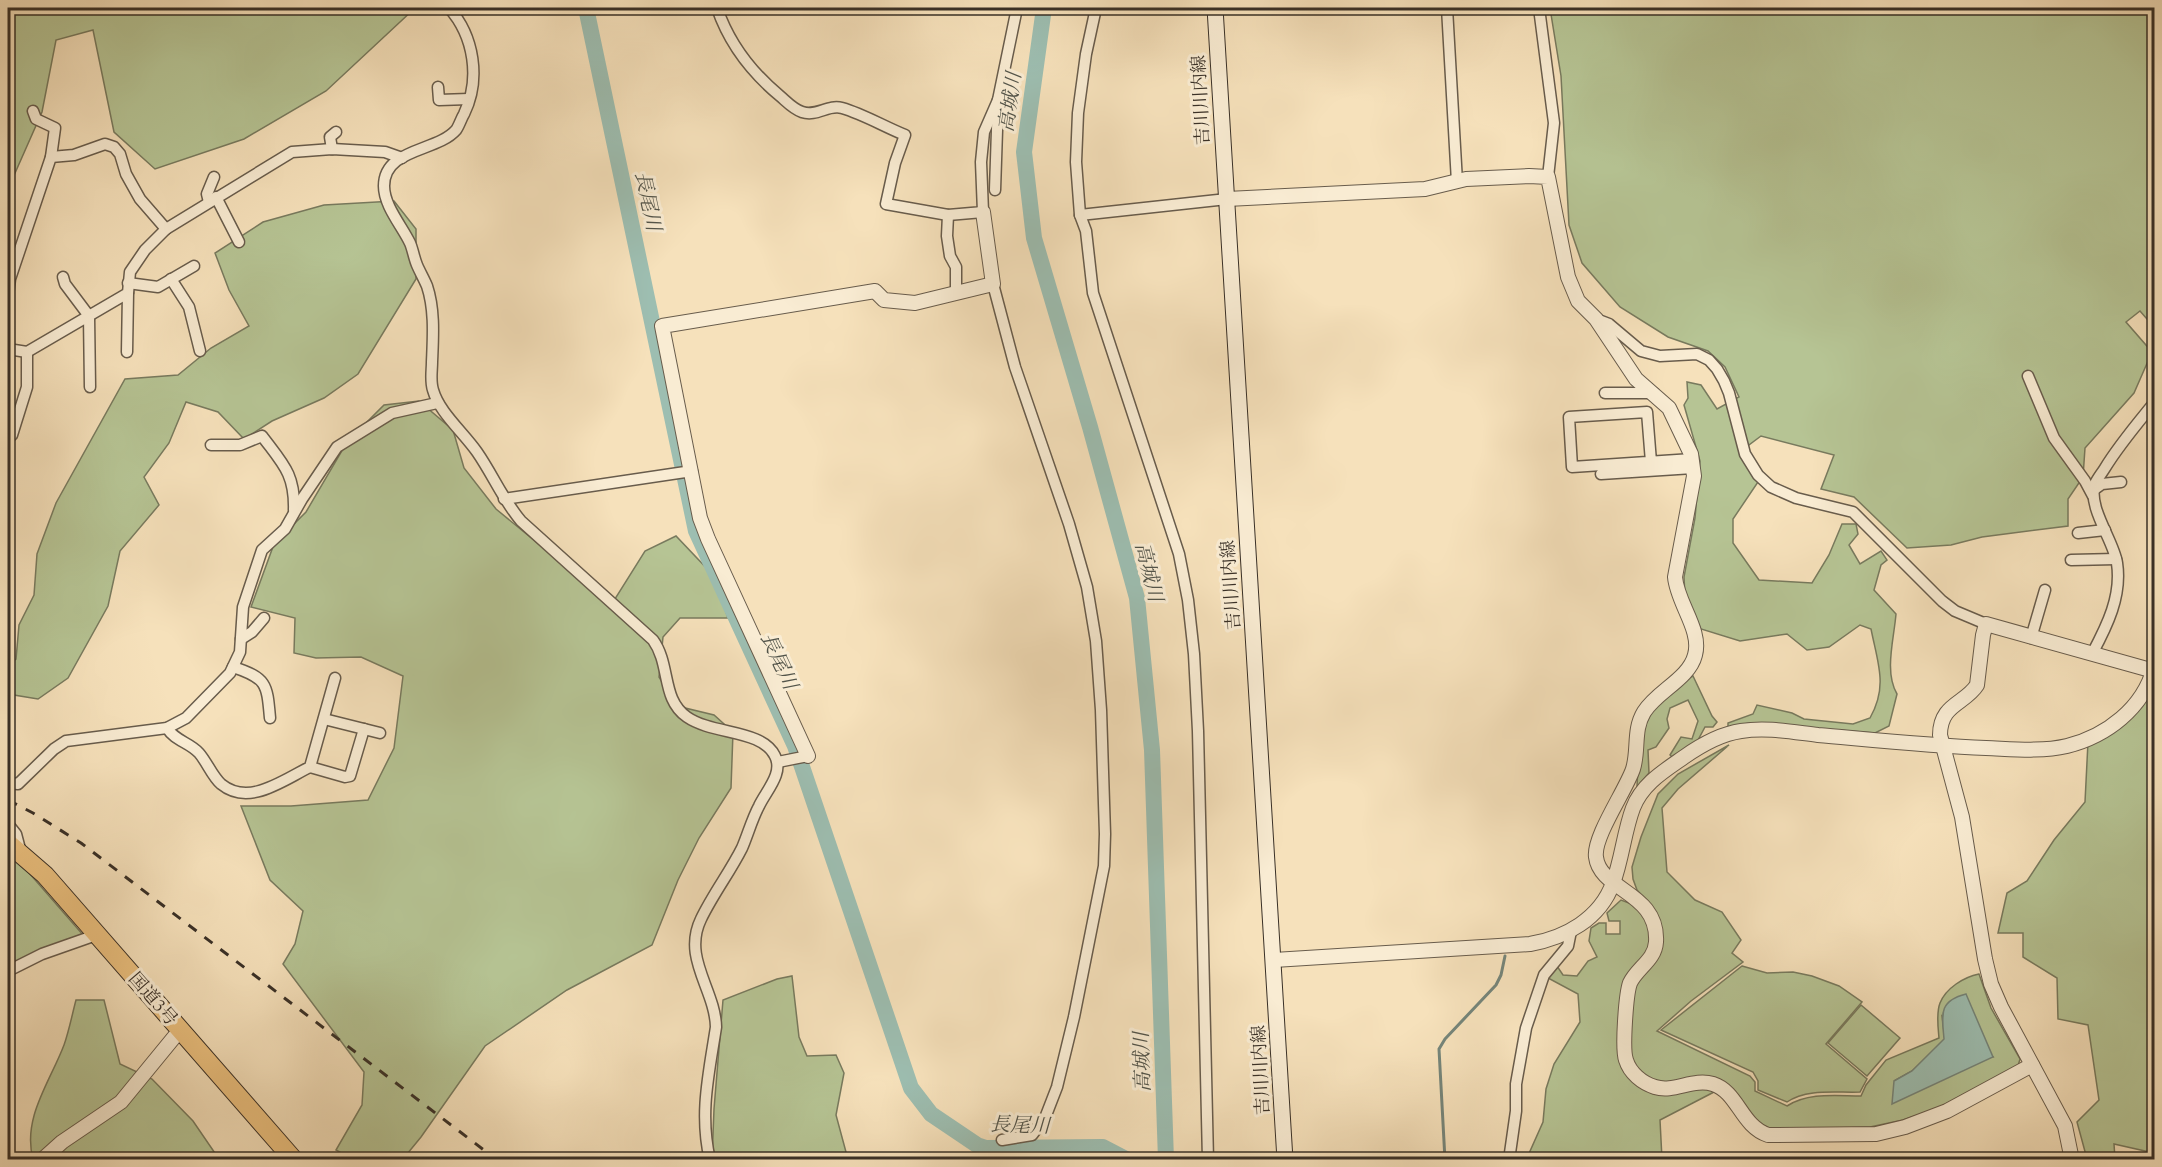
<svg xmlns="http://www.w3.org/2000/svg" width="2162" height="1167" font-family="Cardo,'Noto Serif JP',serif">
  <rect width="100%" height="100%" fill="#f6e1bb"/>
  <filter id="stains"><feTurbulence type="fractalNoise" baseFrequency=".00333" numOctaves="4"/><feColorMatrix values="0 0 0 0 .2 0 0 0 0 .09 0 0 0 0 .02 0 0 0 .5 -.17"/></filter>
  <radialGradient id="worn" r=".72"><stop offset=".6" stop-color="#630" stop-opacity="0"/><stop offset="1" stop-color="#630" stop-opacity=".3"/></radialGradient>
  <g fill="#b6c494" stroke="#787a5e" stroke-width="1.5" fill-rule="evenodd">
    <path d="M 8,8 L 415,8 L 326,91 L 244,139 L 155,169 L 114,132 L 93,30 L 56,40 L 42,112 L 8,189 Z"/>
    <path d="M 1550,8 L 2154,8 L 2154,327 L 2140,311 L 2126,322 L 2152,352 L 2134,393 L 2085,448 L 2083,477 L 2068,499 L 2068,526 L 1982,537 L 1951,545 L 1907,548 L 1854,497 L 1821,489 L 1834,455 L 1761,436 L 1741,451 L 1758,482 L 1733,519 L 1733,543 L 1759,580 L 1812,583 L 1829,555 L 1842,524 L 1856,524 L 1858,534 L 1849,545 L 1860,564 L 1881,551 L 1887,560 L 1881,565 L 1874,590 L 1896,614 C 1894,639 1884,672 1897,694 L 1889,726 L 1875,733 L 1750,723 L 1728,727 L 1728,723 L 1753,714 L 1757,705 L 1792,713 L 1804,719 L 1853,724 L 1870,718 C 1888,686 1878,664 1871,629 L 1860,625 L 1829,647 L 1807,650 L 1787,634 L 1740,641 L 1701,629 L 1685,597 L 1684,577 L 1695,518 L 1700,461 L 1684,405 L 1688,398 L 1687,382 L 1701,385 L 1717,409 L 1739,397 L 1725,367 L 1708,351 L 1668,337 L 1620,307 L 1582,263 L 1569,225 L 1561,76 Z"/>
    <path d="M 394,201 L 416,229 L 416,279 L 358,374 L 324,398 L 272,421 L 244,439 L 218,412 L 186,402 L 169,443 L 144,477 L 159,505 L 120,551 L 108,606 L 68,678 L 38,699 L 8,694 L 8,665 L 16,659 L 19,625 L 34,595 L 37,554 L 56,503 L 125,379 L 178,375 L 211,348 L 249,326 L 229,290 L 215,253 L 263,222 L 324,205 Z"/>
    <path d="M 419,401 L 453,430 L 464,468 L 496,509 L 563,564 L 615,599 L 645,551 L 676,536 L 713,575 L 728,618 L 680,618 L 663,637 L 659,677 L 677,706 L 714,715 L 733,732 L 731,788 L 699,838 L 678,880 L 652,945 L 567,990 L 485,1046 L 421,1137 L 403,1159 L 352,1159 L 336,1150 L 362,1105 L 364,1072 L 283,964 L 295,944 L 303,911 L 270,880 L 241,806 L 291,806 L 368,800 L 394,748 L 403,676 L 361,657 L 316,658 L 294,653 L 295,618 L 251,607 L 274,544 L 306,512 L 347,442 L 384,405 Z"/>
    <path d="M 1693,676 L 1712,716 L 1717,722 L 1713,727 L 1705,727 L 1698,740 L 1673,758 L 1670,755 L 1681,737 L 1692,739 L 1698,721 L 1688,700 L 1670,708 L 1667,719 L 1669,728 L 1656,747 L 1648,750 L 1649,773 L 1637,787 C 1639,736 1644,699 1693,676 Z"/>
    <path d="M 2154,680 L 2154,1153 L 2114,1144 L 2115,1159 L 2087,1159 L 2077,1122 L 2099,1100 L 2088,1025 L 2058,1019 L 2057,978 L 2023,957 L 2023,933 L 1998,933 L 2007,893 L 2027,881 L 2054,840 L 2085,802 L 2088,742 Z"/>
    <path d="M 1729,745 L 1678,789 L 1662,808 L 1667,872 L 1695,900 L 1722,912 L 1741,940 L 1732,953 L 1743,962 L 1691,1001 L 1657,1031 L 1750,1076 L 1755,1082 L 1755,1091 L 1787,1106 C 1809,1092 1836,1096 1861,1096 L 1866,1085 L 1886,1060 L 1939,1038 C 1938,1027 1936,1013 1940,1003 C 1946,988 1964,977 1979,974 L 1991,1008 L 2020,1059 L 2018,1066 L 1938,1108 L 1903,1120 L 1870,1127 L 1788,1130 L 1764,1128 L 1716,1091 L 1660,1120 L 1662,1159 L 1550,1160 L 1543,1155 L 1535,1159 L 1527,1158 L 1543,1122 L 1546,1089 L 1554,1064 L 1580,1022 L 1578,994 L 1548,978 L 1557,966 L 1563,975 L 1577,976 L 1588,961 L 1597,957 L 1589,941 L 1591,928 L 1599,923 L 1606,923 L 1606,934 L 1620,934 L 1620,921 L 1609,921 L 1607,913 L 1621,900 L 1637,906 L 1650,904 L 1637,890 L 1633,879 L 1632,867 L 1641,837 L 1658,794 L 1678,774 ZM 1942,1016 L 1993,1057 L 1894,1081 L 1912,1071 L 1945,1039 Z"/>
    <path d="M 8,854 L 30,874 L 84,936 L 57,944 L 8,966 Z"/>
    <path d="M 1742,966 L 1767,973 L 1793,972 L 1812,976 L 1839,986 L 1862,1002 L 1826,1044 L 1867,1079 L 1860,1092 C 1837,1093 1807,1088 1787,1102 L 1758,1090 L 1758,1081 L 1753,1072 L 1661,1030 Z"/>
    <path d="M 792,976 L 799,1037 L 807,1056 L 836,1055 L 844,1073 L 836,1115 L 846,1152 L 844,1159 L 712,1160 L 714,1109 L 723,1000 L 777,979 Z"/>
    <path d="M 76,1000 L 104,1000 L 120,1064 L 152,1079 L 193,1121 L 219,1159 L 33,1159 C 22,1118 50,1082 64,1045 C 69,1031 72,1015 76,1000 Z"/>
    <path d="M 1861,1005 L 1900,1038 L 1867,1076 L 1828,1043 Z"/>
    <path d="M 1026,1154 L 1072,1154 L 1082,1159 L 991,1159 Z"/>
  </g>
  <path fill="#9dbeb1" stroke="#75857a" stroke-width="1.5" d="M 1966,994 L 1993,1057 L 1892,1104 L 1894,1081 L 1912,1071 L 1944,1039 C 1942,1015 1938,1001 1966,994 Z"/>
  <g fill="none" stroke-linecap="round" stroke-linejoin="round">
    <path stroke="#75857a" stroke-width="3" d="M 1445,1160 L 1439,1049 L 1445,1039 L 1496,985 L 1501,975 L 1505,956"/>
    <g stroke="#9dbeb1" stroke-width="16">
      <path d="M 586,8 L 696,531 L 795,746 L 911,1088 L 931,1114 L 977,1145 L 986,1148 L 1103,1147 L 1128,1160"/>
      <path d="M 1044,8 L 1024,152 L 1034,238 L 1090,427 L 1137,598 L 1152,750 L 1166,1160"/>
    </g>
    <g stroke="#685c4c" stroke-width="13">
      <g id="minor">
        <path d="M 449,8 C 474,36 481,79 464,114 C 461,119 459,126 456,130 C 437,152 384,148 384,186 C 384,206 402,226 410,243 C 413,250 414,258 417,265 C 420,272 424,279 427,286 C 435,310 433,337 432,362 C 432,371 430,381 433,390 C 439,412 463,432 477,452 C 493,475 503,500 521,521 L 653,640 C 671,665 661,699 687,717 C 713,735 762,729 775,756 C 784,773 766,791 759,806 C 752,819 748,834 742,848 C 730,872 713,894 701,919 C 682,958 715,989 716,1027 C 709,1073 699,1114 710,1160"/>
        <path d="M 717,8 C 729,43 751,72 780,96 C 787,102 793,109 802,112 C 817,117 828,104 842,108 C 863,114 885,127 905,135 L 895,163 L 886,204 L 948,215 L 983,212 L 981,162 L 984,132 L 998,100"/>
        <path d="M 1096,8 L 1086,54 L 1078,113 L 1076,162 L 1080,215 L 1086,231 L 1093,293 L 1179,554 L 1188,600 L 1194,654 L 1198,731 L 1208,1160"/>
        <path d="M 1447,8 L 1457,182"/>
        <path d="M 1539,8 L 1554,123 L 1548,177"/>
        <path d="M 438,87 L 439,100 L 469,99"/>
        <path d="M 33,111 L 36,119 L 55,128 L 51,157"/>
        <path d="M 332,149 L 330,137 L 336,132"/>
        <path d="M 995,190 L 998,100 L 1017,8"/>
        <path d="M 216,197 L 239,242"/>
        <path d="M 209,202 L 207,194 L 214,177"/>
        <path d="M 948,215 L 947,236 L 950,256 L 956,267 L 956,292"/>
        <path d="M 1080,215 L 1227,199"/>
        <path d="M 63,277 L 65,284 L 89,316 L 90,387"/>
        <path d="M 171,279 L 189,307 L 200,351"/>
        <path d="M 128,283 L 158,287 L 194,266"/>
        <path d="M 993,284 L 1015,367 L 1069,524 L 1087,587 L 1096,641 L 1101,710 L 1105,834 L 1104,866 L 1074,1017 L 1057,1087 L 1045,1118 L 1032,1135 L 1002,1140"/>
        <path d="M 8,295 L 10,279 L 51,157 L 74,155 L 105,144 L 114,147 L 120,154 L 126,174 L 140,199 L 166,229"/>
        <path d="M 1596,319 L 1609,324 L 1641,351 L 1660,356 L 1697,354 L 1709,360 L 1717,369 L 1724,381 L 1729,393 L 1745,454 L 1758,475 L 1771,487 L 1796,498 L 1853,512 L 1942,601 L 1955,611 L 1986,624"/>
        <path d="M 8,349 L 27,352 L 128,293 L 130,272 L 145,250 L 166,229 L 292,152 L 332,149 L 385,152 L 402,158"/>
        <path d="M 127,352 L 128,293"/>
        <path d="M 2028,376 L 2054,438 L 2085,481 L 2093,496"/>
        <path d="M 1605,393 L 1654,393"/>
        <path d="M 8,439 L 12,435 L 27,387 L 27,352"/>
        <path d="M 211,445 L 240,445 L 262,436 C 283,464 295,474 294,510"/>
        <path d="M 1651,462 L 1647,412 L 1569,417 L 1572,467 L 1692,459"/>
        <path d="M 1601,474 L 1693,468"/>
        <path d="M 2095,489 L 2102,484 L 2121,482"/>
        <path d="M 504,499 L 692,471"/>
        <path d="M 2078,533 L 2105,530"/>
        <path d="M 2071,560 L 2116,559"/>
        <path d="M 2031,638 L 2045,590"/>
        <path d="M 241,639 L 252,632 L 264,618"/>
        <path d="M 2092,654 C 2107,626 2122,596 2117,563 C 2114,541 2087,507 2095,484 C 2097,479 2102,473 2105,468 C 2119,445 2137,424 2154,403"/>
        <path d="M 233,667 C 267,678 267,684 270,718"/>
        <path d="M 324,719 L 380,733"/>
        <path d="M 167,728 C 175,741 189,742 199,753 C 207,762 212,776 221,784 C 249,807 283,780 310,767 L 335,678"/>
        <path d="M 778,762 L 808,756"/>
        <path d="M 310,767 L 345,777 L 350,776 L 364,729"/>
        <path d="M 8,783 L 18,784 L 54,749 L 66,741 L 167,728 L 186,718 L 230,673 L 240,652 L 243,607 L 262,550 L 285,529 L 302,499 L 337,447 L 392,413 L 437,403"/>
        <path d="M 8,824 L 16,834 L 21,853"/>
        <path d="M 8,971 L 42,954 L 96,935"/>
        <path d="M 1509,1160 L 1516,1111 L 1516,1084 L 1526,1028 L 1544,975 L 1568,946 L 1571,931"/>
      </g>
    </g>
    <g stroke="#685c4c" stroke-width="16">
      <g id="tertiary">
        <path d="M 1227,199 L 1425,189 L 1466,179 L 1529,176 L 1548,177 L 1568,277 L 1578,301 L 1596,319 L 1636,379 L 1669,408 L 1691,454 L 1694,476 L 1675,577 C 1677,603 1702,630 1695,655 C 1689,679 1657,691 1644,712 C 1633,730 1639,750 1633,769 C 1626,790 1593,837 1596,857 C 1600,891 1659,892 1656,942 C 1655,960 1637,968 1630,983 C 1626,994 1622,1049 1626,1060 C 1630,1073 1642,1083 1655,1087 C 1674,1093 1693,1078 1713,1084 C 1738,1092 1741,1126 1768,1135 L 1876,1134 L 1905,1127 L 1947,1111 L 2032,1065"/>
        <path d="M 808,756 L 708,539 L 700,518 L 662,326 L 875,291 L 884,300 L 915,303 L 993,284 L 983,212"/>
        <path d="M 1274,960 L 1530,944 C 1565,938 1600,919 1613,883 C 1622,859 1624,832 1633,808 C 1642,784 1664,771 1684,757 C 1701,745 1720,734 1741,731 C 1767,727 1792,732 1818,735 C 1874,740 1930,746 1986,748 C 2013,749 2041,752 2067,746 C 2107,736 2143,708 2154,668"/>
        <path d="M 42,1160 L 62,1142 L 121,1102 L 180,1030"/>
        <path d="M 2072,1160 L 2065,1126 L 2001,1007 L 1991,984 L 1985,959 L 1962,817 L 1940,735 C 1940,704 1965,704 1977,685 L 1983,635 L 1986,624 L 2154,671"/>
      </g>
    </g>
    <g stroke="#393027" stroke-width="17">
      <path id="secondary" d="M 1215,8 L 1285,1160"/>
    </g>
    <g stroke="#393027" stroke-width="20">
      <path id="trunk" d="M 8,843 L 45,875 L 294,1160"/>
    </g>
    <use href="#minor" stroke="#f9ecd3" stroke-width="10"/>
    <use href="#tertiary" stroke="#f9ecd3" stroke-width="14"/>
    <use href="#secondary" stroke="#f9ecd3" stroke-width="15"/>
    <use href="#trunk" stroke="#ebc07e" stroke-width="18"/>
    <path stroke="#393027" stroke-width="3" stroke-dasharray="10 10" stroke-linecap="butt" d="M 8,800 L 33,813 L 81,843 L 497,1160"/>
  </g>
  <g text-anchor="middle" dominant-baseline="central" stroke-width="6" stroke-linejoin="round" paint-order="stroke">
    <g font-size="18" fill="#393027" stroke="#f9ecd3">
      <text transform="translate(1201 100) rotate(-93)">吉川川内線</text>
      <text transform="translate(1231 585) rotate(-94)">吉川川内線</text>
      <text transform="translate(153 999) rotate(49)">国道3号</text>
      <text transform="translate(1261 1070) rotate(-93)">吉川川内線</text>
    </g>
    <g font-size="20" font-style="italic" fill="#52544a" stroke="#f9ecd3">
      <text transform="translate(1010 102) rotate(-82)">高城川</text>
      <text transform="translate(648 201) rotate(78)">長尾川</text>
      <text transform="translate(1149 572) rotate(76)">高城川</text>
      <text transform="translate(779 661) rotate(65)">長尾川</text>
      <text transform="translate(1142 1062) rotate(-92)">高城川</text>
      <text transform="translate(1020 1125) rotate(2)">長尾川</text>
    </g>
  </g>
  <rect width="2162" height="1167" fill="none" stroke="#f6e1bb" stroke-width="30"/>
  <rect x="9" y="9" width="2144" height="1149" fill="none" stroke="#393027" stroke-width="3"/>
  <rect x="15" y="15" width="2132" height="1137" fill="none" stroke="#393027" stroke-width="1.5"/>
  <rect width="100%" height="100%" filter="url(#stains)"/>
  <rect width="100%" height="100%" fill="url(#worn)"/>
</svg>
